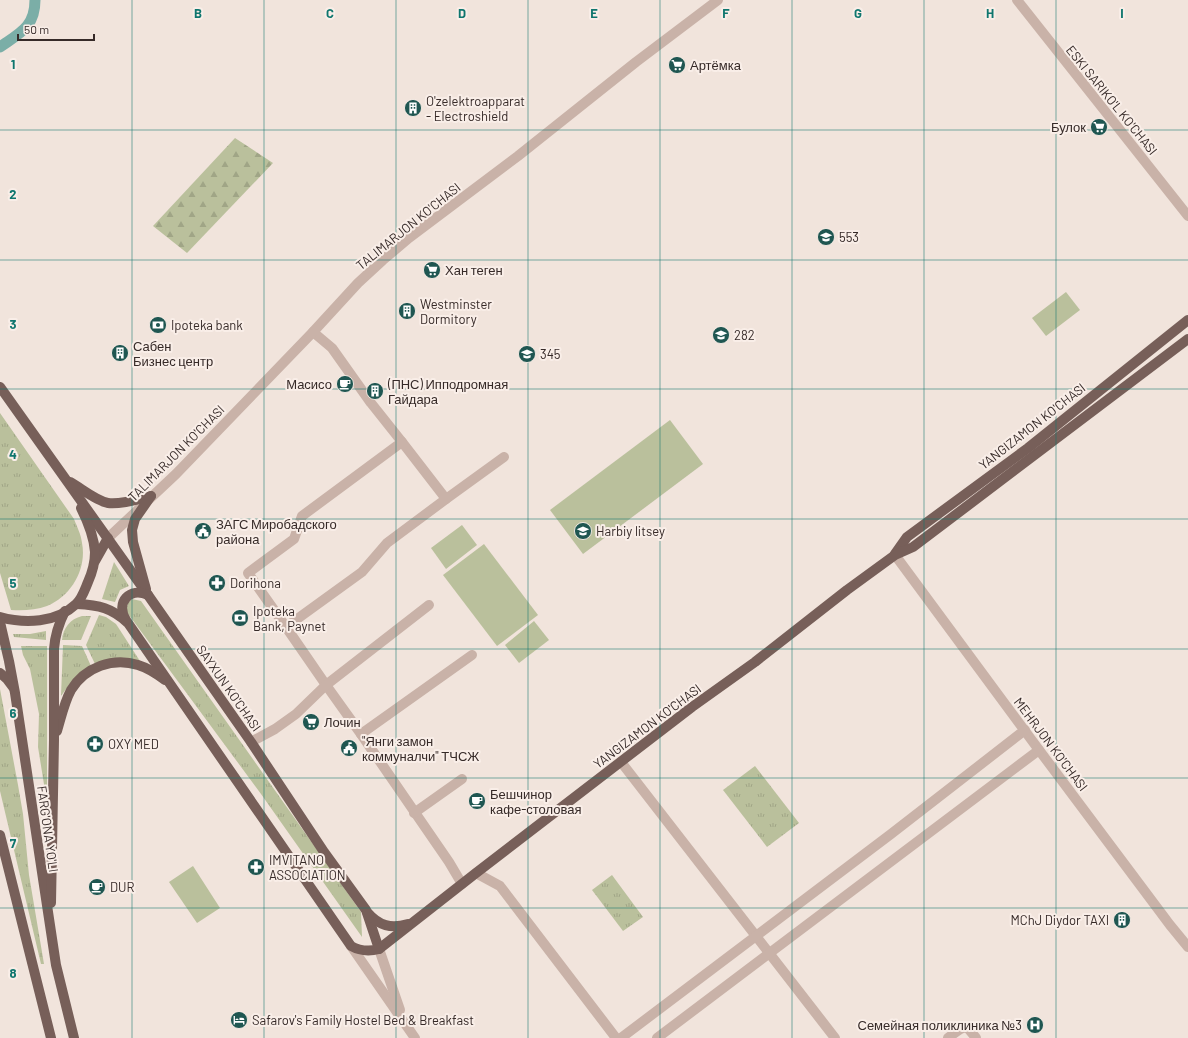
<svg xmlns="http://www.w3.org/2000/svg" width="1188" height="1038" font-family="Barlow,sans-serif">
  <defs>
    <pattern id="grass-tufts" width="24" height="20" patternUnits="userSpaceOnUse"><rect width="24" height="20" fill="#bac09c"/><path d="M3 7l-1-3M5 7V3M7 7l1-3M15 17l-1-3M17 17v-4M19 17l1-3" fill="none" stroke="#a0a586"/></pattern>
    <pattern id="forest-firs" width="22" height="20" patternUnits="userSpaceOnUse"><rect width="22" height="20" fill="#bac09c"/><path d="M5 1l3.5 6h-7zM16 11l3.5 6h-7z" fill="#a0a586"/></pattern>
  </defs>
  <rect width="100%" height="100%" fill="#f1e4dc"/>
  <g fill="url(#grass-tufts)">
    <path d="M 0,413 L 74,519 C 77,527 81,534 82,543 C 87,568 72,596 47,606 C 36,610 23,611 11,610 L 0,573 Z"/>
    <path d="M 114,562 L 129,586 L 120,590 L 115,602 L 102,599 Z"/>
    <path d="M 132,599 L 141,601 L 361,912 L 362,937 L 261,794 L 126,611 L 128,603 Z"/>
    <path d="M 99,615 L 106,617 L 116,624 L 140,661 L 95,664 L 86,645 Z"/>
    <path d="M 82,616 L 91,616 L 81,640 L 62,640 C 63,628 70,619 82,616 Z"/>
    <path d="M 46,631 L 46,640 L 14,637 L 13,634 L 30,634 Z"/>
    <path d="M 63,645 L 82,646 L 91,666 L 69,685 L 61,696 Z"/>
    <path d="M 21,646 L 47,646 L 47,803 L 38,747 L 39,714 L 30,669 L 23,655 Z"/>
    <path d="M 0,689 L 18,785 L 23,814 L 29,875 L 44,964 L 41,964 L 0,791 Z"/>
    <path d="M 755,766 L 799,823 L 767,847 L 723,790 Z"/>
    <path d="M 612,875 L 643,917 L 623,931 L 592,890 Z"/>
  </g>
  <path fill="url(#forest-firs)" d="M 235,138 L 273,163 L 187,253 L 153,226 Z"/>
  <g fill="#bac09c">
    <path d="M 1066,292 L 1080,310 L 1046,336 L 1032,318 Z"/>
    <path d="M 670,420 L 703,464 L 583,554 L 550,510 Z"/>
    <path d="M 462,525 L 477,545 L 446,569 L 431,548 Z"/>
    <path d="M 484,544 L 538,615 L 497,646 L 443,575 Z"/>
    <path d="M 534,621 L 549,640 L 519,663 L 505,645 Z"/>
    <path d="M 193,866 L 220,908 L 197,923 L 169,882 Z"/>
  </g>
  <g fill="none" stroke-linecap="round" stroke-linejoin="round">
    <path stroke="#7baea7" stroke-width="11" d="M 0,47 C 20,33 35,27 35,0"/>
    <g stroke="#c9b2a8" stroke-width="10">
      <path d="M 1017,0 L 1188,216"/>
      <path d="M 313,332 L 332,348 L 371,403 L 402,442 L 302,516 L 294,539 L 248,573 L 286,627 L 326,685 L 361,734 L 449,862 L 462,884"/>
      <path d="M 446,499 L 504,457"/>
      <path d="M 108,538 L 176,474 L 313,332 L 358,283 L 383,260 L 409,238 L 518,156 L 636,62 L 718,0"/>
      <path d="M 895,555 L 1039,750 L 1170,925 L 1188,947"/>
      <path d="M 286,627 L 362,572 L 387,543 L 446,499 L 402,442"/>
      <path d="M 361,734 L 472,655"/>
      <path d="M 251,742 L 275,729 L 296,714 L 326,685 L 429,605"/>
      <path d="M 621,762 L 835,1038"/>
      <path d="M 414,813 L 462,779"/>
      <path d="M 476,873 L 500,886 L 616,1038"/>
      <path d="M 351,946 L 415,1038"/>
      <path d="M 379,949 L 400,1010"/>
      <path d="M 621,1038 L 891,834 L 1025,730"/>
      <path d="M 657,1038 L 1039,750"/>
      <path d="M 948,1038 C 954,1034 960,1027 967,1027 L 976,1038"/>
    </g>
    <g stroke="#775f59" stroke-width="10">
      <path d="M 0,387 L 148,595 L 251,742 L 324,852 L 366,910 L 379,949"/>
      <path d="M 70,482 C 81,488 96,501 108,503 C 120,505 139,499 151,496"/>
      <path d="M 895,554 L 907,537 L 1028,448 L 1188,320"/>
      <path d="M 95,561 L 108,538"/>
      <path d="M 146,589 L 133,542 L 132,530 L 135,519 L 151,496"/>
      <path d="M 77,604 C 99,605 112,608 128,623 L 351,946 C 360,951 368,952 379,949 L 476,873 L 692,707 L 755,662 L 847,590 L 895,555 L 913,547 L 1188,339"/>
      <path d="M 0,617 C 25,624 56,623 76,604 C 82,599 85,589 88,582 C 92,573 95,563 95,552 C 94,537 88,522 81,508"/>
      <path d="M 126,620 C 115,602 130,587 148,595"/>
      <path d="M 0,622 L 9,661 L 15,693 L 56,965 L 74,1038"/>
      <path d="M 0,673 L 7,679 L 13,687"/>
      <path d="M 57,731 C 61,718 64,703 71,690 C 85,667 113,657 138,665 C 148,668 157,674 165,680"/>
      <path d="M 0,835 L 51,1038"/>
      <path d="M 51,903 L 54,740 L 54,649 C 55,635 59,623 65,611"/>
      <path d="M 367,912 C 379,926 391,929 408,924"/>
    </g>
  </g>
  <path fill="none" stroke="#0f766e" stroke-width="1" stroke-opacity="0.55" d="M 132,0 L 132,1038M 264,0 L 264,1038M 396,0 L 396,1038M 528,0 L 528,1038M 660,0 L 660,1038M 792,0 L 792,1038M 924,0 L 924,1038M 1056,0 L 1056,1038M 0,130 L 1188,130M 0,260 L 1188,260M 0,389 L 1188,389M 0,519 L 1188,519M 0,649 L 1188,649M 0,778 L 1188,778M 0,908 L 1188,908"/>
  <defs>
    <g id="supermarket-disc" transform="scale(0.9)"><circle r="9.5" fill="#1f5651" stroke="#f9eee8"/><path d="M-6-5.5h2.5l.6 2H6L4.5 2H-2.5L-4.4-4H-6ZM-1.5 3.2a1.3 1.3 0 1 0 .1 0ZM3 3.2a1.3 1.3 0 1 0 .1 0Z" fill="#fff"/></g>
    <g id="building-disc" transform="scale(0.9)"><circle r="9.5" fill="#1f5651" stroke="#f9eee8"/><path d="M-4-6H4V6H1V3H-1V6H-4ZM-2.5-4.3h1.7v1.8h-1.7ZM.8-4.3h1.7v1.8H.8ZM-2.5-1h1.7V.8h-1.7ZM.8-1h1.7V.8H.8Z" fill="#fff"/></g>
    <g id="school-disc" transform="scale(0.9)"><circle r="9.5" fill="#1f5651" stroke="#f9eee8"/><path d="M0-5L7-2L0 1L-7-2ZM-4 1L0 2.5L4 1V4Q0 6-4 4Z" fill="#fff"/></g>
    <g id="bank-disc" transform="scale(0.9)"><circle r="9.5" fill="#1f5651" stroke="#f9eee8"/><path d="M-6-4H6V4H-6ZM0-2.3a2.3 2.3 0 1 0 0 4.6a2.3 2.3 0 1 0 0-4.6Z" fill="#fff"/></g>
    <g id="cafe-disc" transform="scale(0.9)"><circle r="9.5" fill="#1f5651" stroke="#f9eee8"/><path d="M-5.5-4.5H6V0H3Q3 3.5 0 3.5H-2.5Q-5.5 3.5-5.5 0ZM3-3.2v2h1.7v-2ZM-6 4.5H4V6H-6Z" fill="#fff"/></g>
    <g id="civic-disc" transform="scale(0.9)"><circle r="9.5" fill="#1f5651" stroke="#f9eee8"/><path d="M-.6-6.5H3V-4.5H.6V-3L4-1V1h2V6H-6V1h2V-1L-.6-3ZM-1.2 2.5V6h2.4V2.5Z" fill="#fff"/></g>
    <g id="university-disc" transform="scale(0.9)"><circle r="9.5" fill="#1f5651" stroke="#f9eee8"/><path d="M0-5L7-2L0 1L-7-2ZM-4 1L0 2.5L4 1V4Q0 6-4 4Z" fill="#fff"/></g>
    <g id="pharmacy-disc" transform="scale(0.9)"><circle r="9.5" fill="#1f5651" stroke="#f9eee8"/><path d="M-2-6h4v4h4v4h-4v4h-4v-4h-4v-4h4Z" fill="#fff"/></g>
    <g id="hotel-disc" transform="scale(0.9)"><circle r="9.5" fill="#1f5651" stroke="#f9eee8"/><path d="M-6-4.5h1.5V1H6V5H4.5V3h-9V5H-6ZM-4 0a1.8 1.8 0 1 1 3.6 0ZM.5 0V-2.5h3Q6-2.5 6 0Z" fill="#fff"/></g>
    <g id="hospital-disc" transform="scale(0.9)"><circle r="9.5" fill="#1f5651" stroke="#f9eee8"/><path d="M-5-5h3v3.5h4V-5h3V5h-3V1.5h-4V5h-3Z" fill="#fff"/></g>
  </defs>
  <g fill-rule="evenodd">
    <use href="#supermarket-disc" x="677" y="65"/>
    <use href="#building-disc" x="413" y="108"/>
    <use href="#supermarket-disc" x="1099" y="127"/>
    <use href="#school-disc" x="826" y="237"/>
    <use href="#supermarket-disc" x="432" y="270"/>
    <use href="#building-disc" x="407" y="311"/>
    <use href="#bank-disc" x="158" y="325"/>
    <use href="#school-disc" x="721" y="335"/>
    <use href="#building-disc" x="120" y="353"/>
    <use href="#school-disc" x="527" y="354"/>
    <use href="#cafe-disc" x="345" y="384"/>
    <use href="#building-disc" x="375" y="391"/>
    <use href="#civic-disc" x="203" y="531"/>
    <use href="#university-disc" x="583" y="531"/>
    <use href="#pharmacy-disc" x="217" y="583"/>
    <use href="#bank-disc" x="240" y="618"/>
    <use href="#supermarket-disc" x="311" y="722"/>
    <use href="#pharmacy-disc" x="95" y="744"/>
    <use href="#civic-disc" x="349" y="748"/>
    <use href="#cafe-disc" x="477" y="801"/>
    <use href="#pharmacy-disc" x="256" y="867"/>
    <use href="#cafe-disc" x="97" y="887"/>
    <use href="#building-disc" x="1122" y="920"/>
    <use href="#hotel-disc" x="239" y="1020"/>
    <use href="#hospital-disc" x="1035" y="1025"/>
  </g>
  <g text-anchor="middle" dominant-baseline="central" stroke-width="4" stroke-linejoin="round" paint-order="stroke">
    <g font-size="13" fill="#362a28" stroke="#f9eee8" text-anchor="start">
      <text x="690" y="65">Артёмка</text>
      <text x="426" y="101">O'zelektroapparat<tspan x="426" dy="15">- Electroshield</tspan></text>
      <text x="1086" y="127" text-anchor="end">Булок</text>
      <text x="839" y="237">553</text>
      <text x="445" y="270">Хан теген</text>
      <text x="420" y="304">Westminster<tspan x="420" dy="15">Dormitory</tspan></text>
      <text x="171" y="325">Ipoteka bank</text>
      <text x="734" y="335">282</text>
      <text x="133" y="346">Сабен<tspan x="133" dy="15">Бизнес центр</tspan></text>
      <text x="540" y="354">345</text>
      <text x="332" y="384" text-anchor="end">Масисо</text>
      <text x="388" y="384">(ПНС) Ипподромная<tspan x="388" dy="15">Гайдара</tspan></text>
      <text x="216" y="524">ЗАГС Миробадского<tspan x="216" dy="15">района</tspan></text>
      <text x="596" y="531">Harbiy litsey</text>
      <text x="230" y="583">Dorihona</text>
      <text x="253" y="611">Ipoteka<tspan x="253" dy="15">Bank, Paynet</tspan></text>
      <text x="324" y="722">Лочин</text>
      <text x="362" y="741">"Янги замон<tspan x="362" dy="15">коммуналчи" ТЧСЖ</tspan></text>
      <text x="108" y="744">OXY MED</text>
      <text x="490" y="794">Бешчинор<tspan x="490" dy="15">кафе-столовая</tspan></text>
      <text x="269" y="860">IMVITANO<tspan x="269" dy="15">ASSOCIATION</tspan></text>
      <text x="110" y="887">DUR</text>
      <text x="1109" y="920" text-anchor="end">MChJ Diydor TAXI</text>
      <text x="252" y="1020">Safarov's Family Hostel Bed &amp; Breakfast</text>
      <text x="1022" y="1025" text-anchor="end">Семейная поликлиника №3</text>
    </g>
    <g font-size="13" fill="#362a28" stroke="#f9eee8">
      <text transform="translate(1112 100) rotate(51)">ESKI SARIKO'L KO'CHASI</text>
      <text transform="translate(408 226) rotate(-39)">TALIMARJON KO'CHASI</text>
      <text transform="translate(1032 426) rotate(-38)">YANGIZAMON KO'CHASI</text>
      <text transform="translate(176 453) rotate(-45)">TALIMARJON KO'CHASI</text>
      <text transform="translate(229 688) rotate(55)">SAYXUN KO'CHASI</text>
      <text transform="translate(647 726) rotate(-37)">YANGIZAMON KO'CHASI</text>
      <text transform="translate(1051 744) rotate(53)">MEHRJON KO'CHASI</text>
      <text transform="translate(48 829) rotate(82)">FARG'ONA YO'LI</text>
    </g>
  </g>
  <g font-size="13" text-anchor="middle" font-weight="bold" fill="#0f766e" stroke="#f9eee8" stroke-width="4" stroke-linejoin="round" paint-order="stroke">
    <text x="198" y="18">B</text>
    <text x="330" y="18">C</text>
    <text x="462" y="18">D</text>
    <text x="594" y="18">E</text>
    <text x="726" y="18">F</text>
    <text x="858" y="18">G</text>
    <text x="990" y="18">H</text>
    <text x="1122" y="18">I</text>
    <text x="13" y="69">1</text>
    <text x="13" y="199">2</text>
    <text x="13" y="329">3</text>
    <text x="13" y="459">4</text>
    <text x="13" y="588">5</text>
    <text x="13" y="718">6</text>
    <text x="13" y="848">7</text>
    <text x="13" y="978">8</text>
  </g>
  <path d="M18 34v6h76v-6" fill="none" stroke="#362a28" stroke-width="2"/>
  <text x="24" y="34" font-size="12" fill="#362a28" stroke="#f9eee8" stroke-width="3" paint-order="stroke">50 m</text>
</svg>
